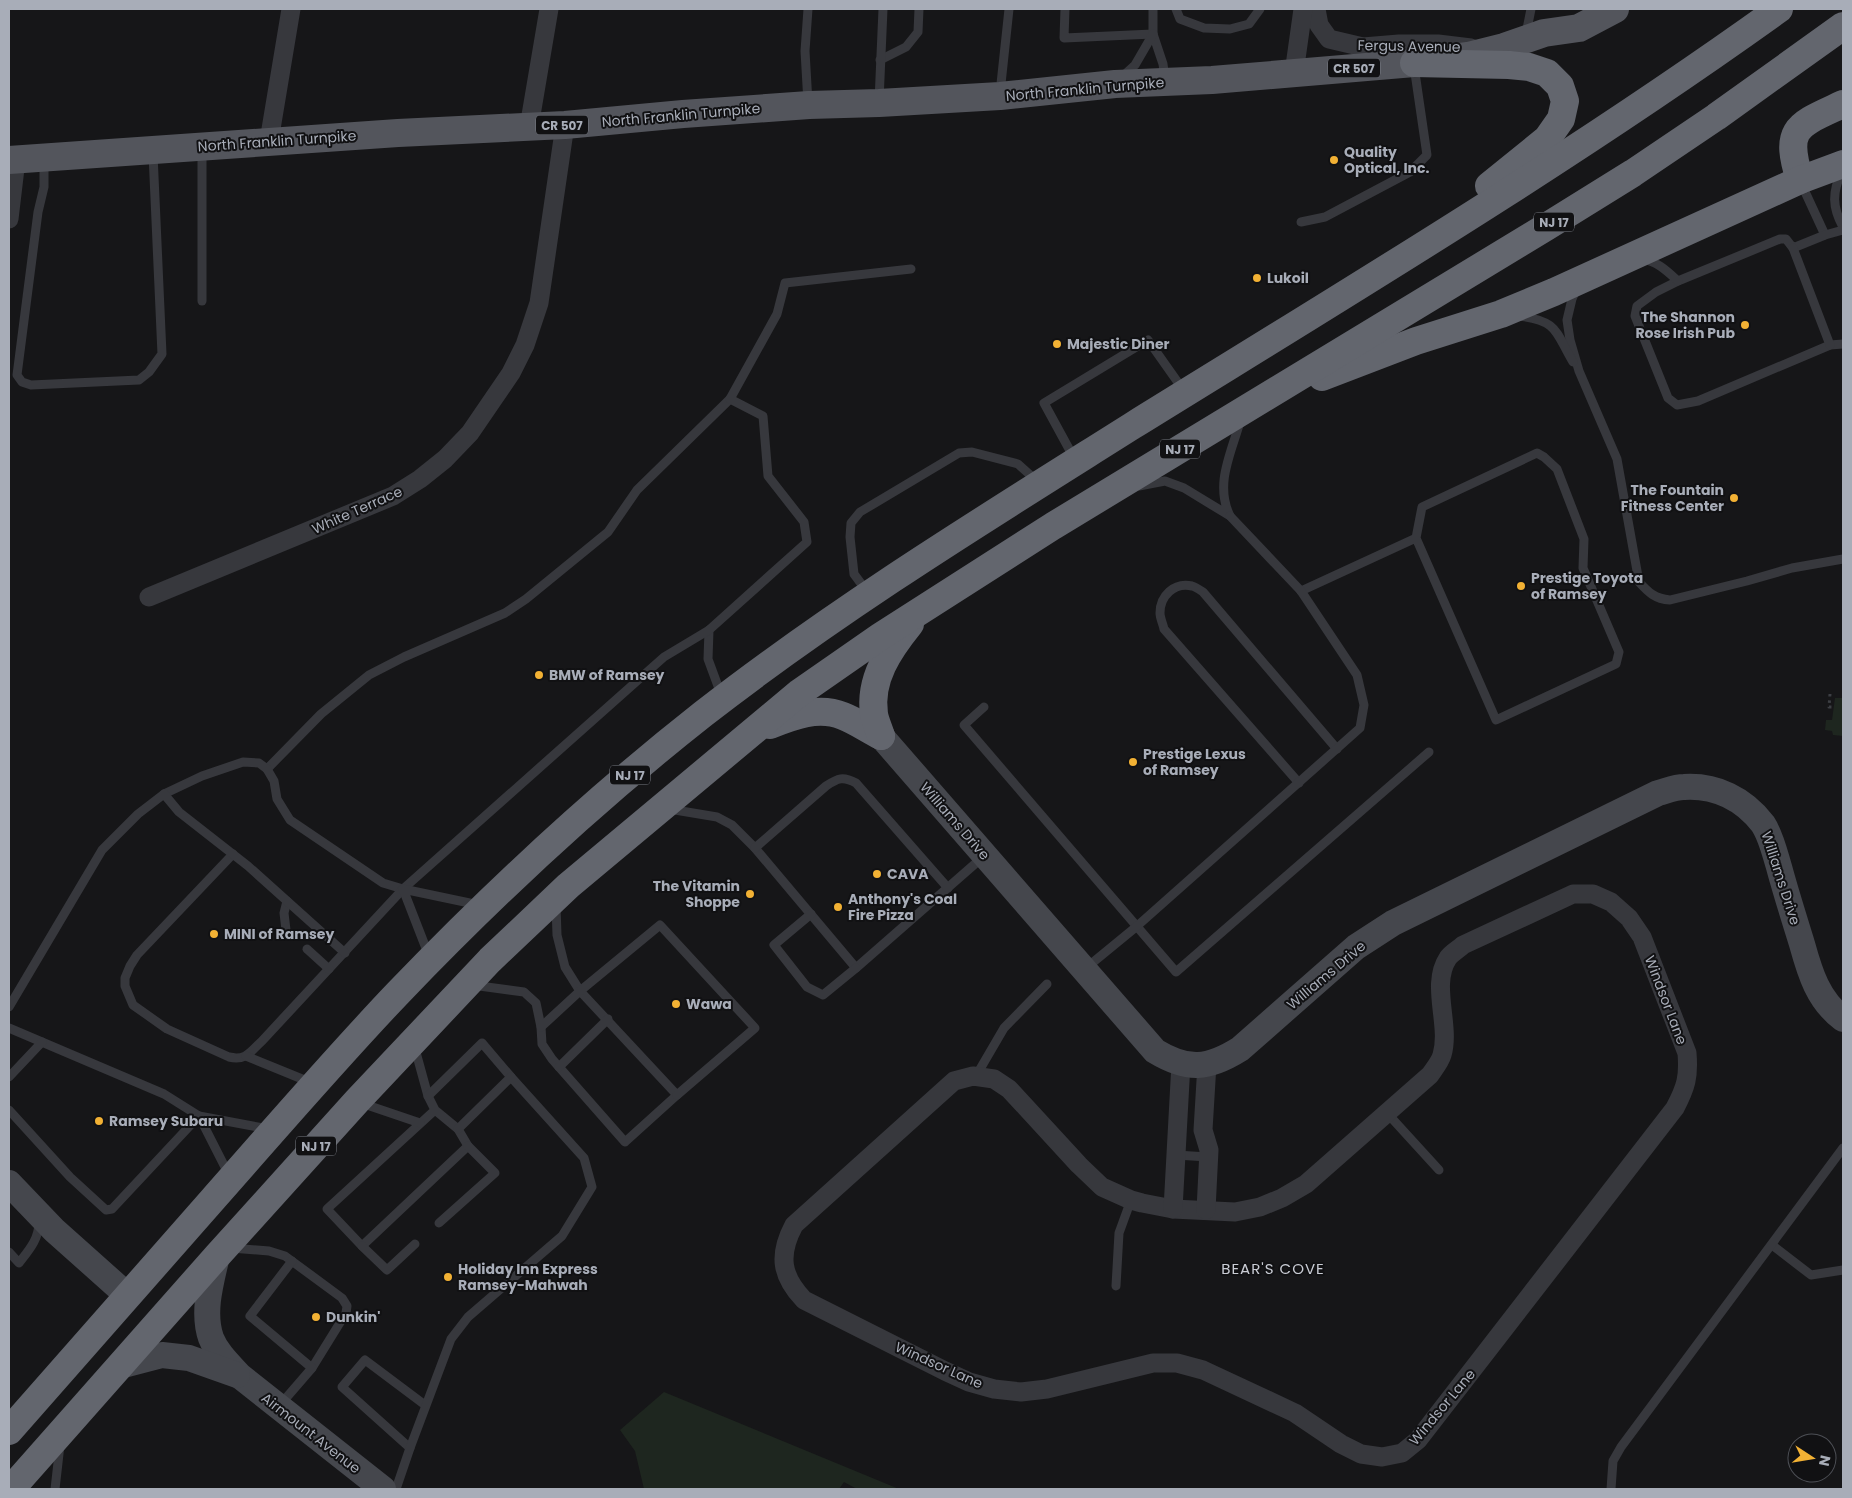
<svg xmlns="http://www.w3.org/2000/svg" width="1852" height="1498" font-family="Poppins,sans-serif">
  <rect width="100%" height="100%" fill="#161618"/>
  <g fill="#1e261f">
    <path d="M 1835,698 L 1843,698 L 1843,736 L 1833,735 L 1832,731 L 1825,730 L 1826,720 L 1832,720 Z"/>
    <path d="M 664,1392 L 899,1489 L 857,1489 L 844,1482 L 839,1489 L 644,1489 L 635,1451 L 620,1430 Z"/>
  </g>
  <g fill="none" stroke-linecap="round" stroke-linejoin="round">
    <path stroke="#3d3f44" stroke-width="3" stroke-dasharray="2.5 4" stroke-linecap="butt" d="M 1830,694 L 1829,707 L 1834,707"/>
    <g stroke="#37383d" stroke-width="9">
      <path d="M 808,9 L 805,51 L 808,103"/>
      <path d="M 1065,9 L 1064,38 L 1153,34"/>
      <path d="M 1153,9 L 1153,34 L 1163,64 L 1165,79"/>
      <path d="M 1176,9 L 1180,19 L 1204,28 L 1230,29 L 1249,24 L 1260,9"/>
      <path d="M 1526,34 L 1531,9"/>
      <path d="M 880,60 L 906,47 L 918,32 L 919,9"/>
      <path d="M 1123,76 L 1135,65 L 1153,34"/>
      <path d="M 1000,93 L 1009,9"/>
      <path d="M 879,101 L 883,9"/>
      <path d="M 202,149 L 202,301"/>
      <path d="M 44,161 L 44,187 L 38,212 L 17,375 L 22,382 L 31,385 L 139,380 L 149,372 L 162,354 L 153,154"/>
      <path d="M 1842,171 C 1832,192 1832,207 1843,227"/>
      <path d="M 1801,183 L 1825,235"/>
      <path d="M 1301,222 L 1325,217 L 1410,172 L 1427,155 L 1414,66"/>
      <path d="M 1843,230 L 1825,235 L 1793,248 L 1786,239 L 1780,239 L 1678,281 L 1656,292 L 1637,306 L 1635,316 L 1668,398 L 1677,405 L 1698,401 L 1830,345 L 1843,344"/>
      <path d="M 1793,248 L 1830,345"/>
      <path d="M 1642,259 C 1657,261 1667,271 1678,281"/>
      <path d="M 1576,290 L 1572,299 L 1567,320 L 1570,340 L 1579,371 L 1617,459 L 1639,582 C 1648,592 1655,599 1670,600 L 1747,581 L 1792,568 L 1843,559"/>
      <path d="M 1519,316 C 1559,321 1555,332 1573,362"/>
      <path d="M 1074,458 L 1044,403 L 1148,340 L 1184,391"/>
      <path d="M 1139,486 L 1165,481 L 1184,488 L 1230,516 C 1215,485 1230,456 1239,425 L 1243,419"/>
      <path d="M 1301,591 L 1416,538 L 1496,720 L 1616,664 L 1619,652 L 1583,568 L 1584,539 L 1557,469 L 1544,457 L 1537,453 L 1422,507 L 1416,538"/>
      <path d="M 868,593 L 854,574 L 850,537 L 851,523 L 860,512 L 959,453 L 972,452 L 1018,464 L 1038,482"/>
      <path d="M 709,630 L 708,659 L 722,697"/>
      <path d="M 984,707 L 964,725 L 1176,972 L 1429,752"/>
      <path d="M 267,769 L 321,714 L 369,675 L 404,657 L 505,613 L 526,599 L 608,532 L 637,490 L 730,399"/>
      <path d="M 1299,783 L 1164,629 C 1163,624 1160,618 1160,613 C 1160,596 1174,582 1192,586 C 1196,587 1200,590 1203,592 L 1337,749"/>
      <path d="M 164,794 L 202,776 L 243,762 L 259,763 L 267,769 L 274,781 L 277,799 L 290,820 L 383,883 L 403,889"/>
      <path d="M 669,809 L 717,817 L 732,825 L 755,848 L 856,968 L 984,856"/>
      <path d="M 755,848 L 826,786 C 838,778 843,776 856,783 L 948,888"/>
      <path d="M 233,854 L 137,955 L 130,966 L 125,978 L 125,986 L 133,1005 L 167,1029 L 229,1057 C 246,1061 250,1052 262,1041 L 403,889 L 664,657 L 709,630 L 807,542 L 804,522 L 768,476 L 763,416 L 730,399 L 777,314 L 785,283 L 911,269"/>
      <path d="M 811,914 L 774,945 L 807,987 L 823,995 L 856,968"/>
      <path d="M 286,930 L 284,913 L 287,901"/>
      <path d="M 307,949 L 329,969"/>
      <path d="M 429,956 L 403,889 L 479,905"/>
      <path d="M 1086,968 L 1136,927 L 1360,728 L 1364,705 L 1357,675 L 1301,591 L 1230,516"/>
      <path d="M 472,985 L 524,992 L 536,1003 L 541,1027 L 542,1044 L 552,1059 L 625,1142 L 677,1095 L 580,991 L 565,967 L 557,935 L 556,906"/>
      <path d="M 9,1007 L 102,850 L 138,814 L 164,794 L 179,812 L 248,866 L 345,953"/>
      <path d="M 541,1027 L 580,991 L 660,925 L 755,1028 L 677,1095"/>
      <path d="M 9,1028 L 164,1094 L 199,1116 L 112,1209 L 106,1210 L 70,1177 L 9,1110"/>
      <path d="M 414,1045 L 428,1096 L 435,1110 L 327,1209 L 362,1246 L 468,1146 L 458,1129 L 435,1110"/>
      <path d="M 246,1056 L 312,1083"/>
      <path d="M 559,1067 L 608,1019"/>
      <path d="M 976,1076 L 1004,1028 L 1047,984"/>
      <path d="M 9,1077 L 42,1042"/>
      <path d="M 428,1096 L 482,1043 L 511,1077"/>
      <path d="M 361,1103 L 420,1123"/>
      <path d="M 1387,1113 L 1439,1170"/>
      <path d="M 1176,1155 L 1208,1157"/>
      <path d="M 229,1175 L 199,1116 L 269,1129"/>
      <path d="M 439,1223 L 495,1173 L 468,1146"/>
      <path d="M 1772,1245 L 1811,1275 L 1843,1270"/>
      <path d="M 362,1246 L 387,1270 L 415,1244"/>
      <path d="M 231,1248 L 269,1251 L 285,1256 L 342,1298 L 347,1306 L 346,1313 L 312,1368"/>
      <path d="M 9,1252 L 19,1263 C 29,1250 39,1239 39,1222"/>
      <path d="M 1116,1286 L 1119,1233 L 1131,1200"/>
      <path d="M 280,1405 L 312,1368 L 250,1316 L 292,1261"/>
      <path d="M 410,1448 L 342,1387 L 365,1360 L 425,1405"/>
      <path d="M 55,1489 L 60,1445"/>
      <path d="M 396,1489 L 410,1448 L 451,1339 L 468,1317 L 562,1236 L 592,1187 L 584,1158 L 511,1077 L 458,1129"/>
      <path d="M 1611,1489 L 1613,1461 L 1621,1447 L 1843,1148"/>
    </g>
    <g stroke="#37383d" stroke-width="19">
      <path d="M 1316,9 L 1319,25 L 1329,39 L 1363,47 L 1399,44 L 1438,44 L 1471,48"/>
      <path d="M 1294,73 L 1303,9"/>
      <path d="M 529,127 L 549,9"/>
      <path d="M 269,141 L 291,9"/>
      <path d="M 9,219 L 16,160"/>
      <path d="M 149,597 L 393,496 L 420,479 L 445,459 L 470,433 L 511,373 L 525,345 L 539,303 L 565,125"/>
      <path d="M 1573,894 L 1593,894 L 1611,902 L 1629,918 L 1642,937 L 1687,1053 C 1689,1077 1686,1087 1675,1108 L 1418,1440 L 1402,1453 L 1382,1457 L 1361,1454 L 1341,1444 L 1295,1413 L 1203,1370 L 1177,1363 L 1153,1363 L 1047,1389 L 1021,1392 L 994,1389 L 969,1382 L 945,1371 L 804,1300 C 781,1276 778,1255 794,1225 L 954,1081 L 973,1076 L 994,1079 L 1009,1089 L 1079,1165 L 1102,1187 L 1131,1200 L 1142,1203 L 1173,1209 L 1235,1212 L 1260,1207 L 1282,1198 L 1306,1184 L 1430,1075 C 1434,1069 1440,1062 1442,1055 C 1451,1025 1430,985 1448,958 C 1451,953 1459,949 1463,945 Z"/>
      <path d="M 1173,1209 L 1181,1063"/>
      <path d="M 1206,1210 L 1209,1150 L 1203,1130 L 1207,1064"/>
    </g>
    <g stroke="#45474d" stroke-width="26">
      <path d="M 881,736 L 1155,1051 C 1188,1071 1208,1069 1240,1049 L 1356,947 L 1393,923 L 1658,793 C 1666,791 1675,787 1684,787 C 1716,785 1744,799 1763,824 C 1771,836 1775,854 1779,867 C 1786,893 1794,918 1802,944 C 1810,973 1818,1000 1843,1019"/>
      <path d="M 9,1183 L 54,1230 L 128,1296"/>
      <path d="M 217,1256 C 211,1282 202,1312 211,1338 C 217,1353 229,1364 240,1376 L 383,1489"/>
      <path d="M 120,1366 L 162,1355 L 189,1358 L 237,1375"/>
    </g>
    <path stroke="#53555c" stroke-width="28" d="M 9,160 L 398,133 L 565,125 L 683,114 L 809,105 L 879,103 L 1000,96 L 1115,84 L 1212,80 L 1414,63 L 1468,56 L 1504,47 L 1544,33 L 1579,28 L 1615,9"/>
    <g stroke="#63666e" stroke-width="28">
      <path d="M 1414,63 L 1509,65 L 1529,67 L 1547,73 L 1560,86 L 1565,101 L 1561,119 L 1547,139 L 1489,186"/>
      <path d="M 1800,180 C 1783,127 1798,125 1843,104"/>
      <path d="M 1322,377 L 1416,341 L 1501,314 L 1554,292 L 1800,180 L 1843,164"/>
      <path d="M 770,725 C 793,716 818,706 843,716 C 856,721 869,730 881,736"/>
      <path d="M 881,736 C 879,729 875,721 874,714 C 869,679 889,650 910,624"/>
      <path d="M 9,1431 C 77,1353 146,1276 214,1198 C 275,1129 335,1059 398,993 C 493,894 595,799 703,714 C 839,608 986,518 1132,426 C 1350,291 1570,159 1779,9"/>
      <path d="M 11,1489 L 217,1256 L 357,1101 L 490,960 L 568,886 L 799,693 L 881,636 L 1053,526 L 1546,227 L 1633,173 L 1716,117 L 1843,26"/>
    </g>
  </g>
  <g fill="#f2b134" stroke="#111113" stroke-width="2">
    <circle cx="1334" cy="160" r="5"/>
    <circle cx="1257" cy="278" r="5"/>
    <circle cx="1745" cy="325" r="5"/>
    <circle cx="1057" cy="344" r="5"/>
    <circle cx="1734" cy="498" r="5"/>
    <circle cx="1521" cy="586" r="5"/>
    <circle cx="539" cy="675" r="5"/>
    <circle cx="1133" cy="762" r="5"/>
    <circle cx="877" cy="874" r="5"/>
    <circle cx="750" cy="894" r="5"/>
    <circle cx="838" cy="907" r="5"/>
    <circle cx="214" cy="934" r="5"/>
    <circle cx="676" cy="1004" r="5"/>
    <circle cx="99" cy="1121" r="5"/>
    <circle cx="448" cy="1277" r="5"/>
    <circle cx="316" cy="1317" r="5"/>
  </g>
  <g text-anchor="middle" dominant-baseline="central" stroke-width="4" stroke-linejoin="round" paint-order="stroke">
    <g fill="#111113" stroke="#7b7e86" stroke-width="1">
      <rect x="1328" y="58.5" width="52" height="19" rx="4"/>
      <rect x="536" y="115.5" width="52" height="19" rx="4"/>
      <rect x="1534" y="212.5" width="40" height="19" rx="4"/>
      <rect x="1160" y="439.5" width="40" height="19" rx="4"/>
      <rect x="610" y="765.5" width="40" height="19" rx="4"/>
      <rect x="296" y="1136.5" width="40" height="19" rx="4"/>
    </g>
    <g font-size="12" font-weight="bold" fill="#a8adb8">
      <text x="1354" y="68">CR 507</text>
      <text x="562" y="125">CR 507</text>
      <text x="1554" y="222">NJ 17</text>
      <text x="1180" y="449">NJ 17</text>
      <text x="630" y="775">NJ 17</text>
      <text x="316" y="1146">NJ 17</text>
    </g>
    <g font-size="14" fill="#a8adb8" stroke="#111113">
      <text transform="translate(1409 46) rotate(1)">Fergus Avenue</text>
      <text transform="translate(1085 89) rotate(-5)">North Franklin Turnpike</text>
      <text transform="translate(681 115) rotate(-5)">North Franklin Turnpike</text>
      <text transform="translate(277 141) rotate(-4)">North Franklin Turnpike</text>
      <text transform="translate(357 510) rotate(-24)">White Terrace</text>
      <text transform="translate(955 821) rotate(49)">Williams Drive</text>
      <text transform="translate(1781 878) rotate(72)">Williams Drive</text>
      <text transform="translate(1326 975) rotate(-40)">Williams Drive</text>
      <text transform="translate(1666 1000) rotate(69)">Windsor Lane</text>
      <text transform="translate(939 1365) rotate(24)">Windsor Lane</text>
      <text transform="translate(1442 1407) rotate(-50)">Windsor Lane</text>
      <text transform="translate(311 1433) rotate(38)">Airmount Avenue</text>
    </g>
    <g font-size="14" font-weight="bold" fill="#a8adb8" stroke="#111113" text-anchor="start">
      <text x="1344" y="152">Quality<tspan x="1344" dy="16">Optical, Inc.</tspan></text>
      <text x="1267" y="278">Lukoil</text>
      <text x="1735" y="317" text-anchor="end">The Shannon<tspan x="1735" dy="16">Rose Irish Pub</tspan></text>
      <text x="1067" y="344">Majestic Diner</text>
      <text x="1724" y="490" text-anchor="end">The Fountain<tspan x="1724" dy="16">Fitness Center</tspan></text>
      <text x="1531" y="578">Prestige Toyota<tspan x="1531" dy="16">of Ramsey</tspan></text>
      <text x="549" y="675">BMW of Ramsey</text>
      <text x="1143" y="754">Prestige Lexus<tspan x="1143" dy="16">of Ramsey</tspan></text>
      <text x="887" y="874">CAVA</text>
      <text x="740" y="886" text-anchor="end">The Vitamin<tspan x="740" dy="16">Shoppe</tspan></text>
      <text x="848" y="899">Anthony's Coal<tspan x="848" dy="16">Fire Pizza</tspan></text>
      <text x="224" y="934">MINI of Ramsey</text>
      <text x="686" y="1004">Wawa</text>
      <text x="109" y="1121">Ramsey Subaru</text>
      <text x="458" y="1269">Holiday Inn Express<tspan x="458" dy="16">Ramsey-Mahwah</tspan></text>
      <text x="326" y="1317">Dunkin'</text>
    </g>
    <g font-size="15" letter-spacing="1" fill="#c9ccd4" stroke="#111113">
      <text x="1273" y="1268">BEAR'S COVE</text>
    </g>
  </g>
  <rect width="1852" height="1498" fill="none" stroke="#a8adb8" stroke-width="20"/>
  <g transform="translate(1812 1458) rotate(102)"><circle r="24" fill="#111113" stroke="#4d4f55"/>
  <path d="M0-4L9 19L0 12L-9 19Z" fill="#f2b134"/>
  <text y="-8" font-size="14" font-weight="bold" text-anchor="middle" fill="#a8adb8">N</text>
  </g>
</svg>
